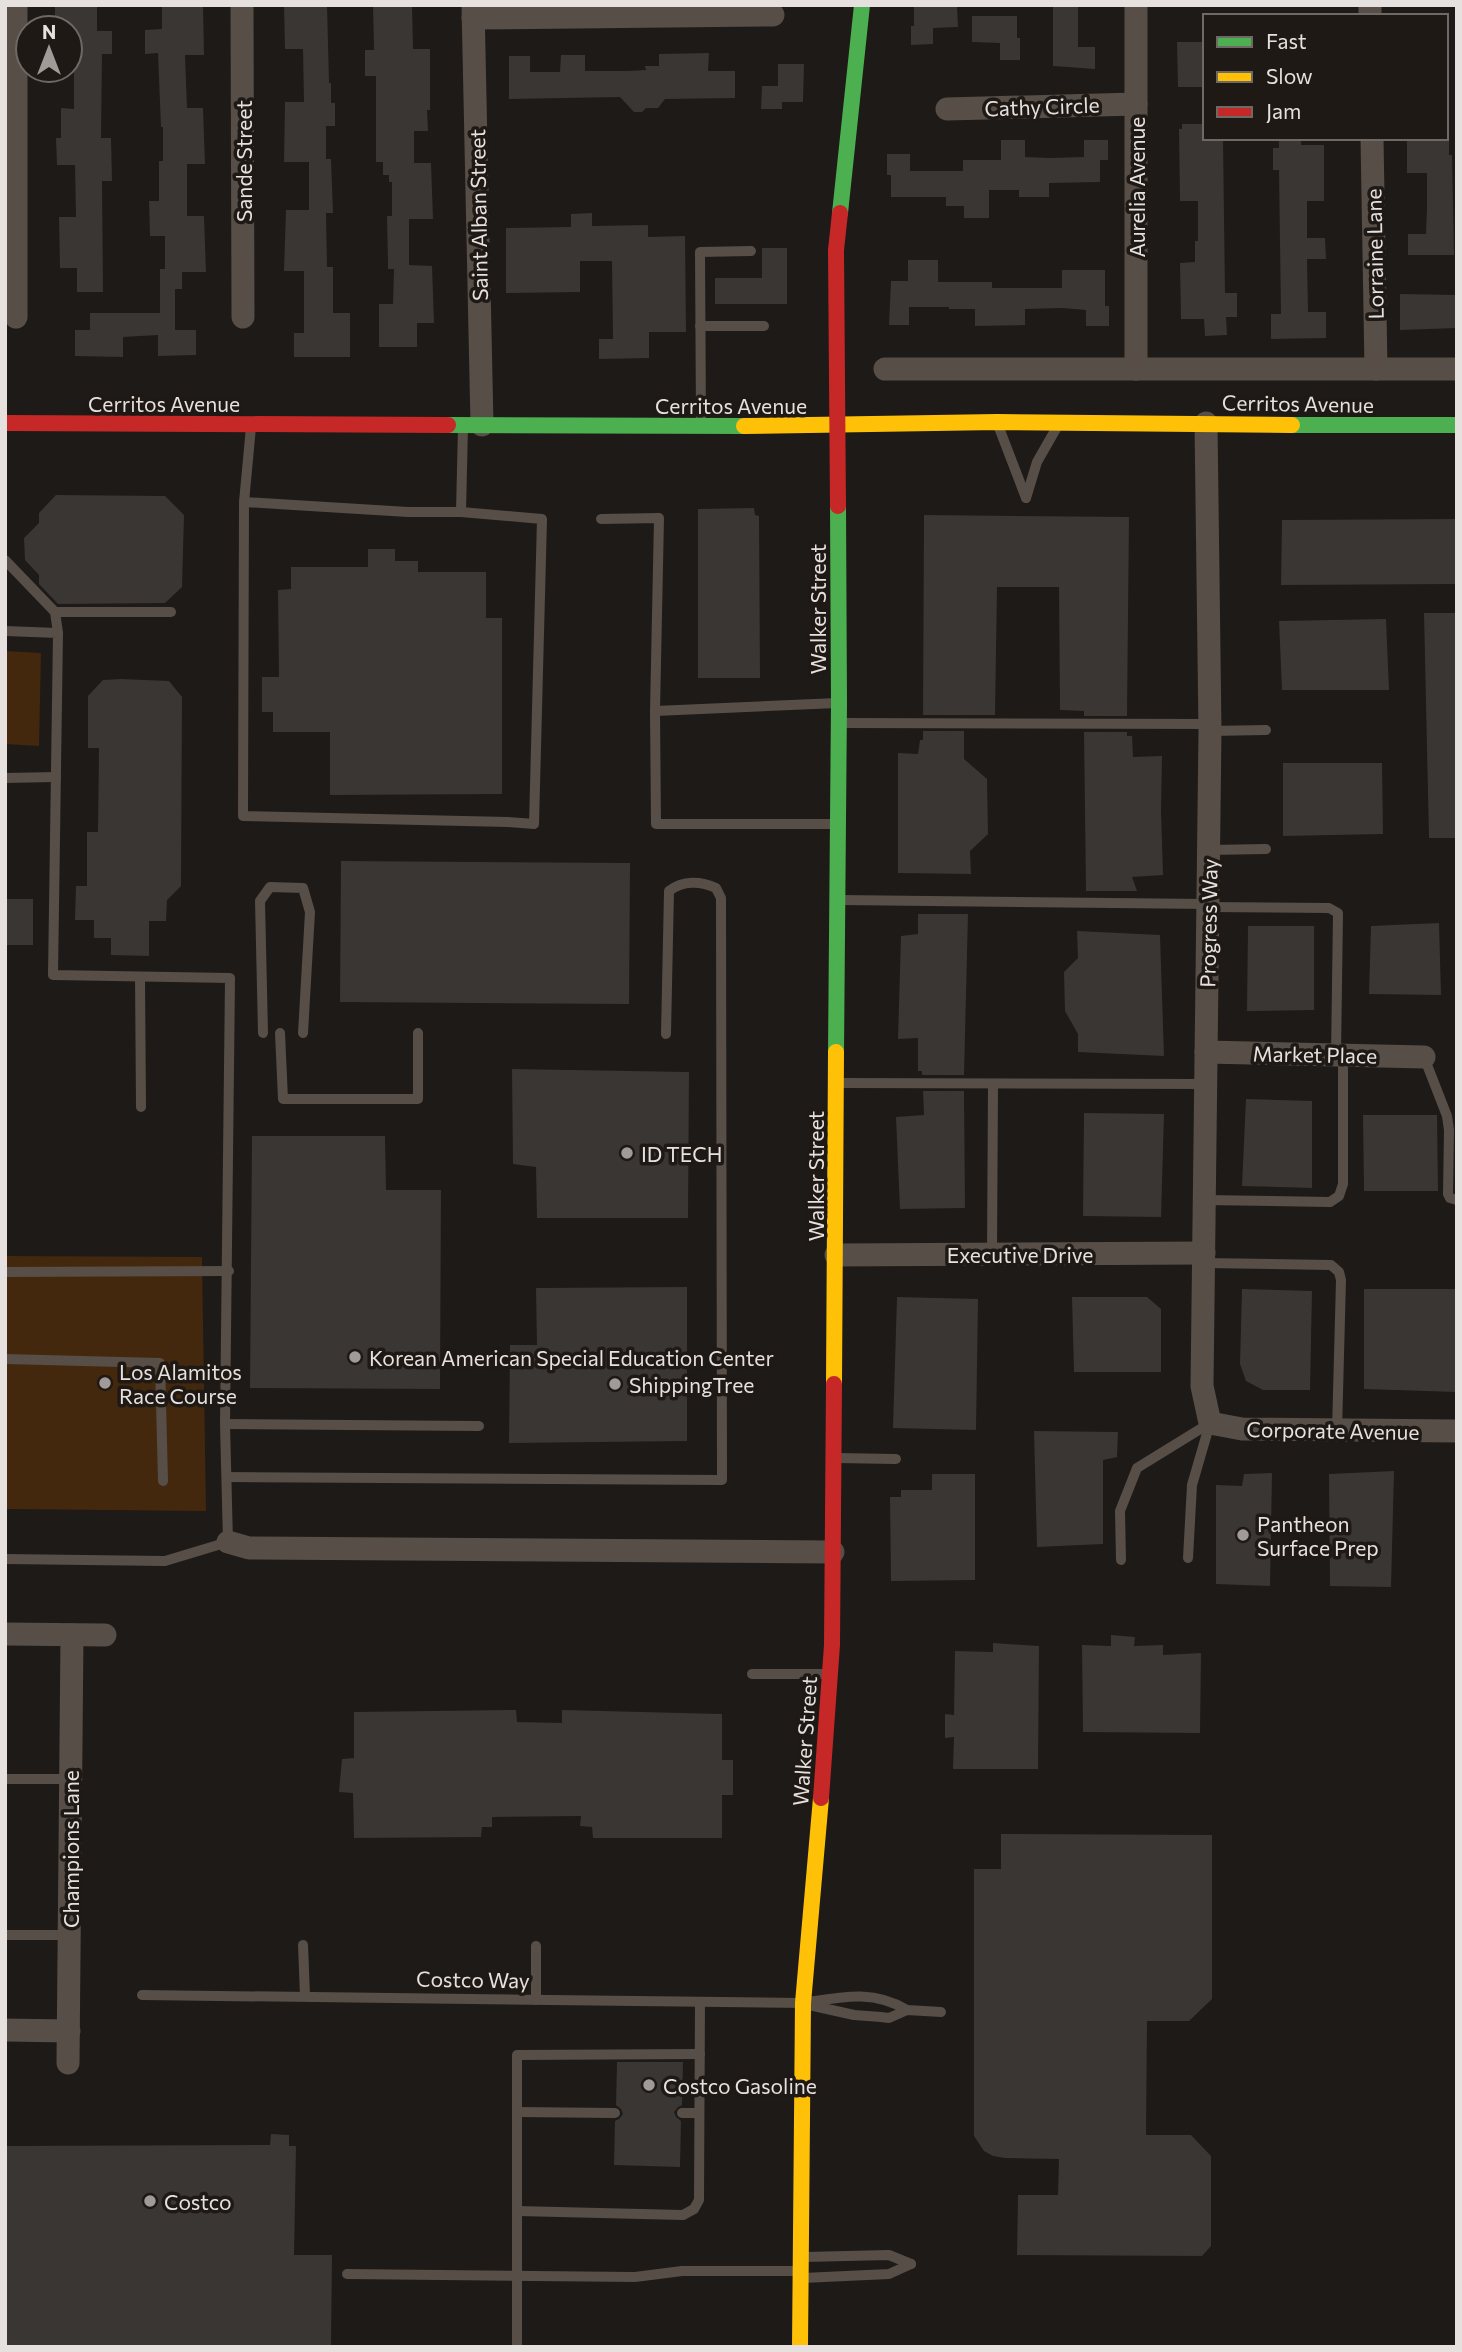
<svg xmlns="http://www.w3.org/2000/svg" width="1462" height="2352" font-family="Commissioner,sans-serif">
  <rect width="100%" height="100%" fill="#1d1a17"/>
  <g fill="#43280d">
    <path d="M 5,651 L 41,653 L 39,746 L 5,744 Z"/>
    <path d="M 5,1256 L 202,1257 L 206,1511 L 5,1509 Z"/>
  </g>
  <g fill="#393634">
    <path d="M 55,5 L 97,5 L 97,31 L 112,31 L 112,54 L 102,54 L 101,138 L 111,138 L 112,181 L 102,181 L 103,292 L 77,292 L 77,268 L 60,268 L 59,217 L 76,217 L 75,165 L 57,165 L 56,138 L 61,138 L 61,108 L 74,109 L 74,56 L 70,56 L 70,22 L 55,22 Z"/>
    <path d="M 162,5 L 203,5 L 204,55 L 185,55 L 187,108 L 203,108 L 205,164 L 187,164 L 187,216 L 204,216 L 206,272 L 182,272 L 182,289 L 175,289 L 175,330 L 196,330 L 196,355 L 158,356 L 158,335 L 123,337 L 123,357 L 75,356 L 75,330 L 90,330 L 90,313 L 160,313 L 160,269 L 165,269 L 165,236 L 150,236 L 149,201 L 159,201 L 159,161 L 163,161 L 163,127 L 161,127 L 158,53 L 145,54 L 145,30 L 162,29 Z"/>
    <path d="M 284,5 L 327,5 L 329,83 L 331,83 L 331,103 L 335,103 L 335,126 L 326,126 L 326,159 L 331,159 L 333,213 L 326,213 L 327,267 L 333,267 L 333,313 L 350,313 L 350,357 L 294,357 L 294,333 L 304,333 L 304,271 L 284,271 L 286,210 L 309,210 L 309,162 L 284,162 L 285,102 L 304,102 L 303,49 L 285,49 Z"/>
    <path d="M 373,5 L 412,5 L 413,49 L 430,49 L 430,110 L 427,110 L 428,131 L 414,131 L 414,163 L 431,163 L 433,219 L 409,219 L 409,265 L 432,266 L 434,323 L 417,323 L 417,347 L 379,347 L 379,304 L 393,304 L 394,269 L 388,269 L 388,263 L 387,216 L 392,216 L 392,182 L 389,182 L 389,175 L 383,175 L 383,162 L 376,162 L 376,76 L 365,76 L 365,50 L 374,50 Z"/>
    <path d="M 914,5 L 957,5 L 958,27 L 933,28 L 933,44 L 911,45 L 911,26 L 914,26 Z"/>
    <path d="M 1053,5 L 1078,5 L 1078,47 L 1095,47 L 1095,69 L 1053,66 Z"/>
    <path d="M 972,16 L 1017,16 L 1017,38 L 1020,38 L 1020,60 L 1000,60 L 1000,43 L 972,42 Z"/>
    <path d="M 1177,42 L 1205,42 L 1205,87 L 1178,87 Z"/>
    <path d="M 709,53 L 708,71 L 735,71 L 735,98 L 665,99 L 658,108 L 646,108 L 642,112 L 634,112 L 620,97 L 509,99 L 509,56 L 530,56 L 530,72 L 560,72 L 561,55 L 585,55 L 585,71 L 627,71 L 646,70 L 645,66 L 659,66 L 659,54 Z"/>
    <path d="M 778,64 L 804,64 L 803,102 L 782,102 L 782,109 L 761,109 L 762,86 L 778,86 Z"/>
    <path d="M 1182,124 L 1205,124 L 1205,138 L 1223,138 L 1225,293 L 1237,293 L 1237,317 L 1226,317 L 1227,335 L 1205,336 L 1204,319 L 1181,319 L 1180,263 L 1195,262 L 1195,241 L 1198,241 L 1198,201 L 1180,201 L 1179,129 L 1182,129 Z"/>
    <path d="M 1279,138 L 1301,138 L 1301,145 L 1324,145 L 1324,201 L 1307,201 L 1307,238 L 1325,238 L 1326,259 L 1307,259 L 1308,312 L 1326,312 L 1326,338 L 1271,339 L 1271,314 L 1281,314 L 1279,170 L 1273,170 L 1273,148 L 1279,148 Z"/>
    <path d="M 1407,138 L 1449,138 L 1449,155 L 1452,155 L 1454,255 L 1408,255 L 1408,234 L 1426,234 L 1427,207 L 1427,173 L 1407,173 Z"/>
    <path d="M 1001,140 L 1025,140 L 1025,157 L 1049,158 L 1084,157 L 1084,140 L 1108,140 L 1108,160 L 1100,160 L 1100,182 L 1049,183 L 1049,197 L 1019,197 L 1019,190 L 989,190 L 989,218 L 964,218 L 964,206 L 946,206 L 946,197 L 891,197 L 891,175 L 887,175 L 887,154 L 910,154 L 910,171 L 963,171 L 963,160 L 1001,160 Z"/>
    <path d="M 592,213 L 592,226 L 648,225 L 648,237 L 685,236 L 686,332 L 649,332 L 649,358 L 599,359 L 599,339 L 613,339 L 612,261 L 580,261 L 580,292 L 506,293 L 506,228 L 571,227 L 571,214 Z"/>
    <path d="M 762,248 L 787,248 L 787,304 L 715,304 L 715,278 L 762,278 Z"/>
    <path d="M 908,260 L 938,260 L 938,282 L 992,282 L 992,288 L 1062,288 L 1062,270 L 1105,270 L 1105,306 L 1109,306 L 1109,326 L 1086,326 L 1086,310 L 1062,308 L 1025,309 L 1025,325 L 975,326 L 975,309 L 949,309 L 949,307 L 909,307 L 909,325 L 889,325 L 891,281 L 908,281 Z"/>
    <path d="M 1400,294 L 1457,295 L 1457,328 L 1400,330 Z"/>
    <path d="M 56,495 L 165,496 L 184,515 L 182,587 L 165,603 L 58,604 L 39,584 L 39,575 L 25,560 L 24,538 L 39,523 L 39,513 Z"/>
    <path d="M 754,508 L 755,515 L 759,516 L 760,678 L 698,678 L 698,509 Z"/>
    <path d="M 924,515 L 1129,517 L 1127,716 L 1084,716 L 1084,711 L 1060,710 L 1059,587 L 997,587 L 995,715 L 923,715 Z"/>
    <path d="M 1457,519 L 1457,584 L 1281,585 L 1282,520 Z"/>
    <path d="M 368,549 L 395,549 L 395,561 L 418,561 L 418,572 L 486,572 L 486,618 L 502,618 L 502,794 L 330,795 L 330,732 L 273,732 L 273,712 L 262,712 L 262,677 L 279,677 L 278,590 L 291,589 L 291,567 L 368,567 Z"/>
    <path d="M 1424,613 L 1457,613 L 1457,838 L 1429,838 Z"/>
    <path d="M 1386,619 L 1389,690 L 1282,690 L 1279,621 Z"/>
    <path d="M 121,679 L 169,681 L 182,697 L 181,886 L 167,900 L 166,921 L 149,921 L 149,956 L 111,955 L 111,938 L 94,938 L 94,920 L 75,920 L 76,886 L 87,886 L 87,832 L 98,832 L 99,748 L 88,748 L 88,696 L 103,680 Z"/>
    <path d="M 923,731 L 964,731 L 964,759 L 987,779 L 988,834 L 970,851 L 971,874 L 898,873 L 898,753 L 918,754 L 920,740 L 923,740 Z"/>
    <path d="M 1084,732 L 1127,732 L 1127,736 L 1132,736 L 1133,757 L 1162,756 L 1161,810 L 1163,875 L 1132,877 L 1137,891 L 1086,891 Z"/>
    <path d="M 1283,763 L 1382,763 L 1383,834 L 1283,836 Z"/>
    <path d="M 341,861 L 630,863 L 629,1004 L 340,1002 Z"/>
    <rect x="5" y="899" width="28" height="46"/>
    <path d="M 918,914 L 968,914 L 964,1075 L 922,1075 L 922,1071 L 918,1071 L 918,1038 L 898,1039 L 901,936 L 918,934 Z"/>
    <path d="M 1439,923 L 1441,995 L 1369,994 L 1371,926 Z"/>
    <path d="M 1248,926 L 1314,926 L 1314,1010 L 1247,1011 Z"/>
    <path d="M 1077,931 L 1160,935 L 1164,1056 L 1078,1052 L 1078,1034 L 1065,1011 L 1064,972 L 1078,958 Z"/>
    <path d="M 512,1069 L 689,1072 L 688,1218 L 537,1218 L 536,1167 L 513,1164 Z"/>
    <path d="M 923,1091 L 964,1091 L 965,1208 L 900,1209 L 896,1117 L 924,1115 Z"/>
    <path d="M 1246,1099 L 1312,1101 L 1312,1188 L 1242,1186 Z"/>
    <path d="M 1084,1113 L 1164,1114 L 1161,1217 L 1083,1216 Z"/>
    <path d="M 1363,1115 L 1437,1115 L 1438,1191 L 1364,1191 Z"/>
    <path d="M 252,1136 L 385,1136 L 386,1190 L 441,1190 L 440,1389 L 250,1388 Z"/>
    <path d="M 687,1287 L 687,1441 L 509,1443 L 510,1345 L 537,1345 L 536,1288 Z"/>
    <path d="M 1242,1289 L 1312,1291 L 1310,1390 L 1263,1390 L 1246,1381 L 1240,1364 Z"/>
    <path d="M 1364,1289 L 1457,1289 L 1457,1392 L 1364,1389 Z"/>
    <path d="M 897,1297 L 978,1299 L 976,1430 L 893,1428 Z"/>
    <path d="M 1072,1297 L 1147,1297 L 1161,1309 L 1161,1372 L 1074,1372 Z"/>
    <path d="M 1034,1431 L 1118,1432 L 1117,1457 L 1103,1460 L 1103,1544 L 1037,1547 Z"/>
    <path d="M 1394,1471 L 1391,1587 L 1330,1586 L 1329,1474 Z"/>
    <path d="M 1272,1473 L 1270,1586 L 1216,1584 L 1216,1485 L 1242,1486 L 1244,1474 Z"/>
    <path d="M 932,1474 L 975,1474 L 975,1580 L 891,1581 L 890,1497 L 901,1497 L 901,1490 L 932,1490 Z"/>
    <path d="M 1111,1635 L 1135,1637 L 1134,1646 L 1163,1645 L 1163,1655 L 1201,1653 L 1200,1733 L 1083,1732 L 1082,1645 L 1111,1646 Z"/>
    <path d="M 993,1643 L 1039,1646 L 1038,1769 L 953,1769 L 954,1737 L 945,1738 L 945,1714 L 954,1715 L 955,1651 L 993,1652 Z"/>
    <path d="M 516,1710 L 517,1722 L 562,1723 L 562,1710 L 722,1714 L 722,1760 L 733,1760 L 733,1795 L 722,1795 L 722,1838 L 593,1838 L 592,1827 L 580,1826 L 581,1816 L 492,1817 L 492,1827 L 482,1827 L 481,1837 L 354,1838 L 353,1793 L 339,1792 L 342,1759 L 354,1758 L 354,1712 Z"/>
    <path d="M 1001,1834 L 1212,1835 L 1212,1999 L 1189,2021 L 1147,2021 L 1146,2135 L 1191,2135 L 1211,2156 L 1211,2246 L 1202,2256 L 1017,2255 L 1018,2195 L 1058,2195 L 1059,2159 L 1005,2158 L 993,2156 L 984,2151 L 974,2136 L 974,1869 L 1001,1869 Z"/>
    <path d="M 617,2062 L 683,2062 L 682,2105 L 678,2107 L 674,2112 L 676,2117 L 681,2121 L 680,2167 L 614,2165 L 615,2121 L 619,2119 L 623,2114 L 621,2109 L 616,2105 Z"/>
    <path d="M 271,2134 L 289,2135 L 289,2146 L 296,2146 L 294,2255 L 332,2255 L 331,2347 L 5,2347 L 5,2146 L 270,2145 Z"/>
  </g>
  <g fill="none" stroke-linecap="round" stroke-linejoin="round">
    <g stroke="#564e47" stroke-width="10">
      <path d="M 700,326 L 764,326"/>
      <path d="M 701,423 L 700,252 L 751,251"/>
      <path d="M 998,425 L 1026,498"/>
      <path d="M 251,427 L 244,502 L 243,816 L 508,822 L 534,824 L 542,519 L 461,512 L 463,427"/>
      <path d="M 1026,498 L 1037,462 L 1057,427"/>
      <path d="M 244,502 L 408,512 L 461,512"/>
      <path d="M 601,519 L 659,518 L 655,711 L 837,703"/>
      <path d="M 5,560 L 55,612 L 58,633"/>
      <path d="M 55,612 L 171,612"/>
      <path d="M 5,631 L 58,633 L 53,975 L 230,978 L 225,1424 L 228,1542 L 165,1561 L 5,1559"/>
      <path d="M 655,711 L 656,824 L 835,824"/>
      <path d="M 842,723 L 1210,724"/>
      <path d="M 1210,731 L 1266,730"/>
      <path d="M 5,778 L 56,777"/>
      <path d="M 1209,850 L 1266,849"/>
      <path d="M 840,900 L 1208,904"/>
      <path d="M 1208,907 L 1329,908 L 1338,913 L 1336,1055"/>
      <path d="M 140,977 L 141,1107"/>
      <path d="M 263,1033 L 260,901 L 270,887 L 303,888 L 310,912 L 303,1033"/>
      <path d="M 280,1033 L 283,1099 L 418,1099 L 418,1033"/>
      <path d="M 1424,1057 L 1447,1116 L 1449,1130 L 1448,1194 L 1450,1198 L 1457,1200"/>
      <path d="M 839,1083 L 1206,1084"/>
      <path d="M 1204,1200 L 1330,1202 L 1339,1196 L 1343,1184 L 1343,1055"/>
      <path d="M 992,1254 L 993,1084"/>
      <path d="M 1204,1263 L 1331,1265 L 1339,1272 L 1341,1280 L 1337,1431"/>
      <path d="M 5,1272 L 229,1271"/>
      <path d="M 5,1359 L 160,1363 L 163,1481"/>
      <path d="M 225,1424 L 479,1426"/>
      <path d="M 836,1458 L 896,1459"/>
      <path d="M 227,1477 L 722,1480 L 721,898 L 716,888 C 701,881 683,880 669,891 L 666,1034"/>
      <path d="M 1188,1558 L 1192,1485 L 1210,1423"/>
      <path d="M 1121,1560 L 1120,1511 L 1137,1468 L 1210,1423"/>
      <path d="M 752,1674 L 827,1674"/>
      <path d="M 5,1779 L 70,1779"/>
      <path d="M 5,1935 L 69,1935"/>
      <path d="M 303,1945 L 305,1996"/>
      <path d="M 142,1995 L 803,2003 C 841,1997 873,1989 907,2010"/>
      <path d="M 536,2000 L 536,1946"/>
      <path d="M 809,2005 L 854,2015 L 881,2017 L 889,2018 L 907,2010 L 941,2012"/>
      <path d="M 517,2112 L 615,2113"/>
      <path d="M 682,2113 L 699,2113"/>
      <path d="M 517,2211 L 683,2215 L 694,2209 L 699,2200 L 700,2002"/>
      <path d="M 804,2257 L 889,2255 L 911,2264"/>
      <path d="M 347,2274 L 635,2277 L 682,2271 L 799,2271"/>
      <path d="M 803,2278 L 889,2274 L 911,2264"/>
      <path d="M 517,2347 L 517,2055 L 700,2054"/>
    </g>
    <g stroke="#564e47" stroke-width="23">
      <path d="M 242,5 L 243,317"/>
      <path d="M 473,5 L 482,425"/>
      <path d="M 1370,5 L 1370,16"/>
      <path d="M 473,18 L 773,15"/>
      <path d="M 947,109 L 1136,104"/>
      <path d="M 1372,138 L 1376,369"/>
      <path d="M 16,317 L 16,5"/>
      <path d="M 885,369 L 1457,369"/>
      <path d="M 1136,369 L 1136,5"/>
      <path d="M 1206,423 L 1210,731 L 1202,1386 L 1210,1423 L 1242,1429 L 1457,1431"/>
      <path d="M 1206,1052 L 1424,1057"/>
      <path d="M 836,1255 L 1204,1253"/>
      <path d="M 228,1542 L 249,1548 L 833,1552"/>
      <path d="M 5,1634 L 105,1635"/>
      <path d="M 5,2030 L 69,2031"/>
      <path d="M 68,2063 L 72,1635"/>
    </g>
    <g stroke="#4caf50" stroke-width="16">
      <path d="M 840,213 L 862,5"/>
      <path d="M 448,425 L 744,426"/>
      <path d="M 1292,425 L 1457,425"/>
      <path d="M 836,1052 L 839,703 L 838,506"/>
    </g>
    <g stroke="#ffc107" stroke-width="16">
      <path d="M 744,426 L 997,422 L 1292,425"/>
      <path d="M 834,1384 L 836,1052"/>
      <path d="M 800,2347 L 803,2003 L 821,1798"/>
    </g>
    <g stroke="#c62828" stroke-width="16">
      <path d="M 5,423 L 448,425"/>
      <path d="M 838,506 L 836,250 L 840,213"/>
      <path d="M 821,1798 L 832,1645 L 834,1384"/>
    </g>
  </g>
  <g fill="#a09b98" stroke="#1f1915" stroke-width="2.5">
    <circle cx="627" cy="1153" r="7"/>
    <circle cx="355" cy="1357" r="7"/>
    <circle cx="105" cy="1383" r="7"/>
    <circle cx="615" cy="1384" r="7"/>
    <circle cx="1243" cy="1535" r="7"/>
    <circle cx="649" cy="2085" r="7"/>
    <circle cx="150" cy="2201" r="7"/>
  </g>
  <g text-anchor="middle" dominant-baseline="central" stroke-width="7" stroke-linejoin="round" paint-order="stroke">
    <g font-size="21" fill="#e6e1de" stroke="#1f1915">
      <text transform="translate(1042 106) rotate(-2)">Cathy Circle</text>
      <text transform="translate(243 161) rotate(-90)">Sande Street</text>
      <text transform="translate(1136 187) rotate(-90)">Aurelia Avenue</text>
      <text transform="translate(478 215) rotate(-91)">Saint Alban Street</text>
      <text transform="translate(1374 254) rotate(-91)">Lorraine Lane</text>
      <text x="164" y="403">Cerritos Avenue</text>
      <text transform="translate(1298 403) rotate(1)">Cerritos Avenue</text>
      <text x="731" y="405">Cerritos Avenue</text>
      <text transform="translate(817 609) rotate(-90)">Walker Street</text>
      <text transform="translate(1208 923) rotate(-89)">Progress Way</text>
      <text transform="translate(1315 1054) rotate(1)">Market Place</text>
      <text transform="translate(815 1176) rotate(-90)">Walker Street</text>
      <text x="1020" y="1254">Executive Drive</text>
      <text transform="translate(1333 1430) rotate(1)">Corporate Avenue</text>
      <text transform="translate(804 1741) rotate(-86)">Walker Street</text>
      <text transform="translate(70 1849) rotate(-90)">Champions Lane</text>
      <text transform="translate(473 1979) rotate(1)">Costco Way</text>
    </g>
    <g font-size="21" fill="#e6e1de" stroke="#1f1915" text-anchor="start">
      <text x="641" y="1153">ID TECH</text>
      <text x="369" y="1357">Korean American Special Education Center</text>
      <text x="119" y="1371">Los Alamitos<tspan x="119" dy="24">Race Course</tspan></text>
      <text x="629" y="1384">ShippingTree</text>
      <text x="1257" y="1523">Pantheon<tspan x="1257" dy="24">Surface Prep</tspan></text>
      <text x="663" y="2085">Costco Gasoline</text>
      <text x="164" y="2201">Costco</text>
    </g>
  </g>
  <rect width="1462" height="2352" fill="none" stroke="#e6e1de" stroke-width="14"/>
  <rect x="1203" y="14" width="245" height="126" fill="#1f1915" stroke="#6f6965" stroke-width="2"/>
  <rect x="1217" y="37" width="35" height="10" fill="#4caf50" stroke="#6f6965" stroke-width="2"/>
  <text x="1266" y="49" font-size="21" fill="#e6e1de">Fast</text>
  <rect x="1217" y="72" width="35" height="10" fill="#ffc107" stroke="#6f6965" stroke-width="2"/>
  <text x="1266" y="84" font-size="21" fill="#e6e1de">Slow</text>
  <rect x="1217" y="107" width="35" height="10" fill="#c62828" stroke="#6f6965" stroke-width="2"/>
  <text x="1266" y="119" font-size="21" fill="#e6e1de">Jam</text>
  <g transform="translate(49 49)"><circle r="33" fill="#1f1915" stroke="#6f6965" stroke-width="2"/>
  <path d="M0-5L12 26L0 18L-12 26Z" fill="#a09b98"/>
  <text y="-10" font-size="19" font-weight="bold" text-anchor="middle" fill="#e6e1de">N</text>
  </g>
</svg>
